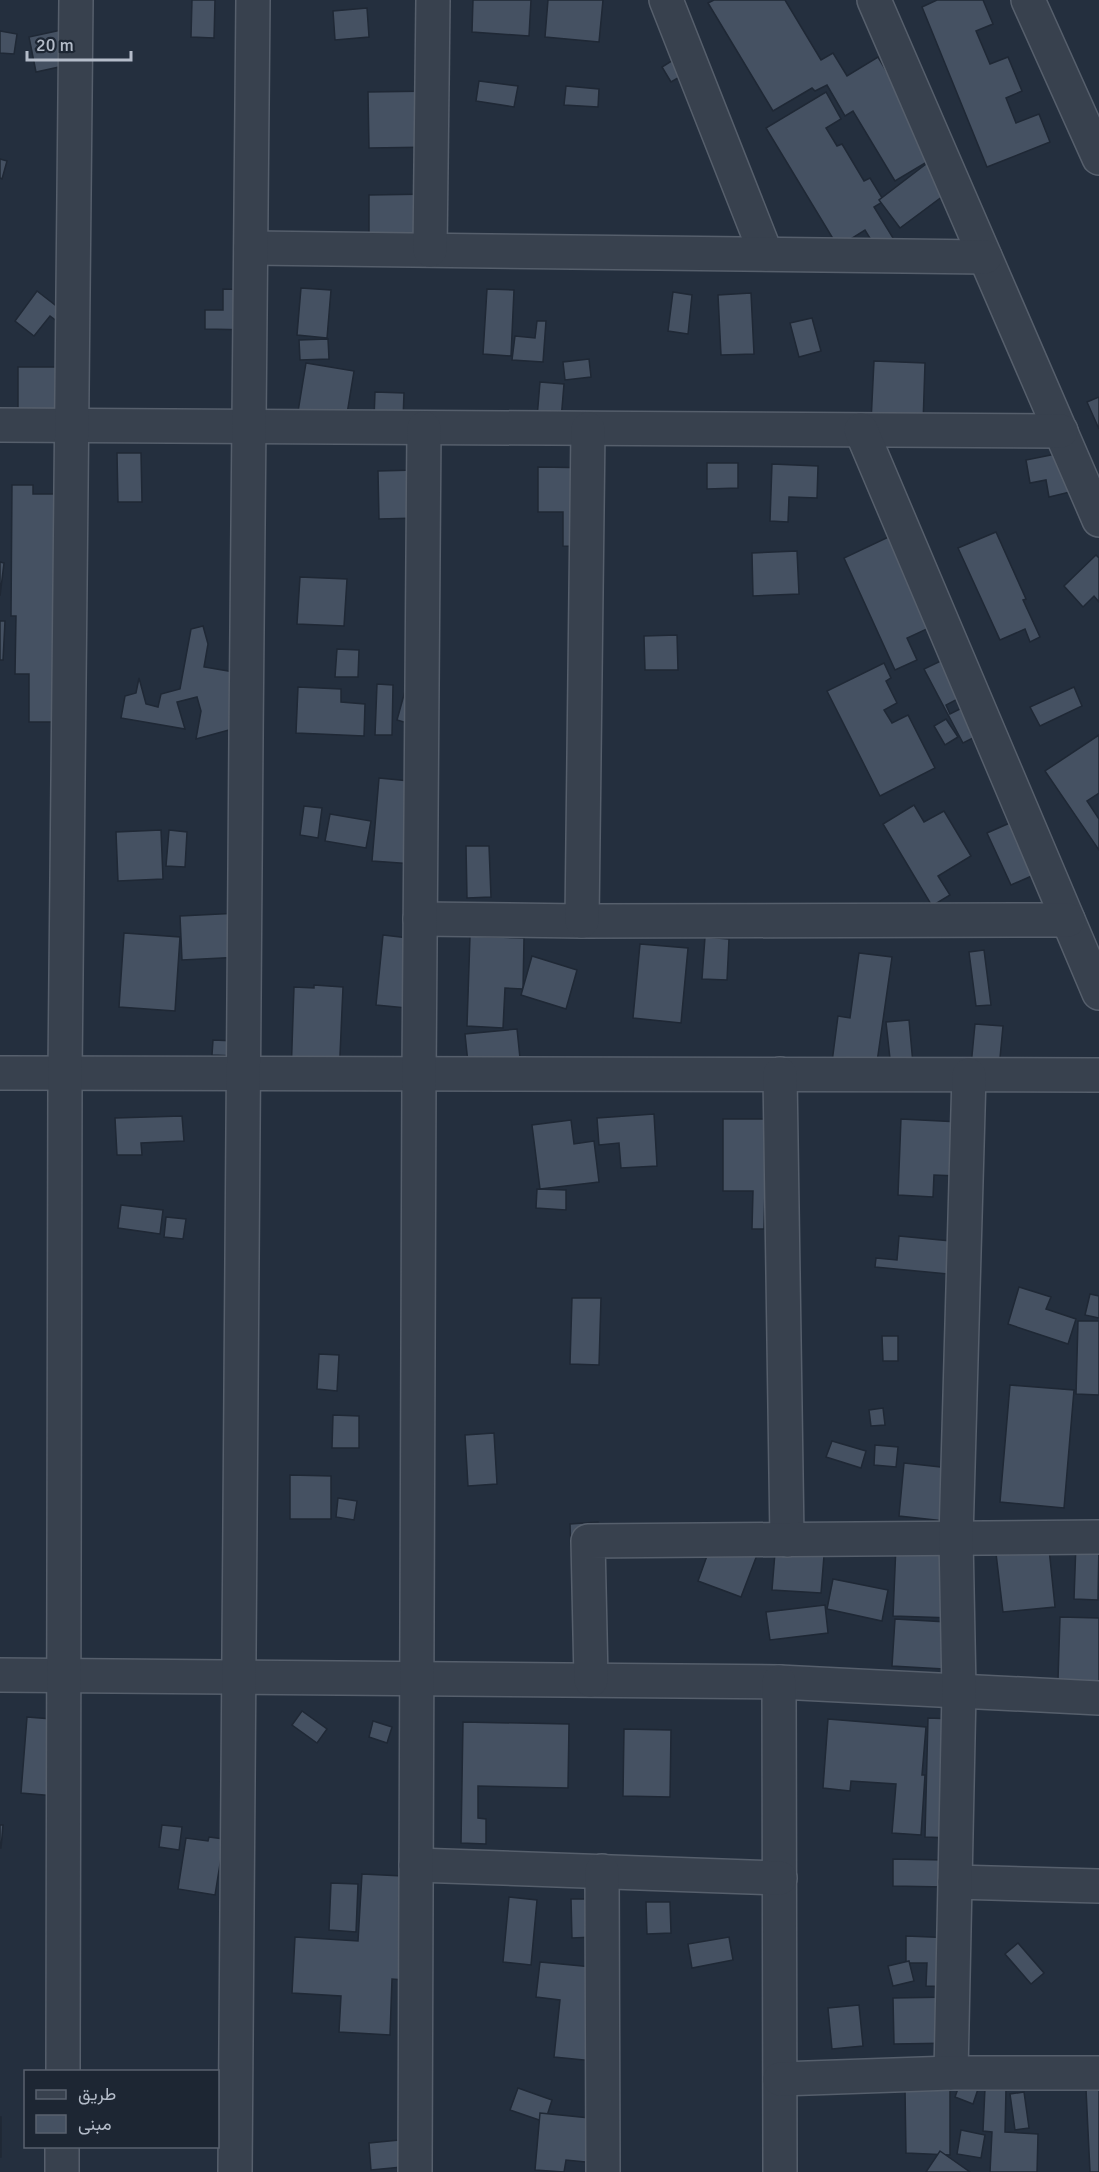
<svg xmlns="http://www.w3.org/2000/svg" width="1099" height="2172" font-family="Signika,Vazirmatn,sans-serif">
  <rect width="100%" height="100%" fill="#242f3e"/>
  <g fill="#455162" stroke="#1f2835" stroke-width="1.5">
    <path d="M 192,0 L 215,0 L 214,38 L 191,37 Z"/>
    <path d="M 473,0 L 531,0 L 529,36 L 472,32 Z"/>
    <path d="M 548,0 L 603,0 L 599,42 L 545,37 Z"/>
    <path d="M 714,0 L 785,0 L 821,60 L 833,53 L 847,76 L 878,57 L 937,156 L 895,181 L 853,111 L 845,116 L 827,85 L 815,91 L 812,88 L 773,111 L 708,3 Z"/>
    <path d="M 937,0 L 983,0 L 993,24 L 976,31 L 990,64 L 1008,57 L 1022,91 L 1006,98 L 1016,123 L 1039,114 L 1050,142 L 987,167 L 922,7 Z"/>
    <path d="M 367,8 L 369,37 L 335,40 L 333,11 Z"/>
    <path d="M 75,27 L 82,62 L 36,72 L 29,37 Z"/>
    <path d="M 0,31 L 17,34 L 14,54 L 0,53 Z"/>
    <path d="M 681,55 L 690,71 L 671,82 L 662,67 Z"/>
    <path d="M 479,81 L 518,86 L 514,107 L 476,101 Z"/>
    <path d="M 566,86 L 599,89 L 598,107 L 564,105 Z"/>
    <path d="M 435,91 L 436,147 L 369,148 L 368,92 Z"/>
    <path d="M 826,92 L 841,119 L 826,128 L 837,146 L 842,144 L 864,181 L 870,178 L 884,201 L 874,207 L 901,251 L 884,261 L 865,230 L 838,247 L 766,128 Z"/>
    <path d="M 0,159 L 7,161 L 2,179 L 0,178 Z"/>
    <path d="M 930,161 L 951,190 L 900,228 L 879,200 Z"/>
    <path d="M 434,194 L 435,253 L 369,254 L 369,195 Z"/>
    <path d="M 301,288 L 331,290 L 327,338 L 297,335 Z"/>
    <path d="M 223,289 L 254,290 L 253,330 L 205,329 L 205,310 L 223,310 Z"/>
    <path d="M 487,289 L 514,290 L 511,356 L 483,354 Z"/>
    <path d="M 37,291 L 73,319 L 66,328 L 50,316 L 34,336 L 15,321 Z"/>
    <path d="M 673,292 L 692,295 L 688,334 L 668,331 Z"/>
    <path d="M 751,293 L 754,354 L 721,355 L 718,295 Z"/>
    <path d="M 812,318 L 821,351 L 799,357 L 790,323 Z"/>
    <path d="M 537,321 L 546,321 L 543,362 L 512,360 L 515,336 L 535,338 Z"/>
    <path d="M 328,339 L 329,359 L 300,360 L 299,340 Z"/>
    <path d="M 589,359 L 591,377 L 565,380 L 563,362 Z"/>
    <path d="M 874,361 L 925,363 L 923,424 L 871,422 Z"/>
    <path d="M 306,363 L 354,371 L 345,426 L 297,418 Z"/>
    <path d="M 18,367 L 74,367 L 73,431 L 18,430 Z"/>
    <path d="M 540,382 L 564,384 L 561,420 L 537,418 Z"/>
    <path d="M 375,392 L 404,393 L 403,420 L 374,419 Z"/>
    <path d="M 1099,397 L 1099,429 L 1087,402 Z"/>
    <path d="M 117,453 L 141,453 L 142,502 L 118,502 Z"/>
    <path d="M 1061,453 L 1070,492 L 1049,497 L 1046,480 L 1030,483 L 1026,460 Z"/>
    <path d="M 707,463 L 738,463 L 738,488 L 707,489 Z"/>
    <path d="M 772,464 L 818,466 L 817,498 L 789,497 L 788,522 L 770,521 Z"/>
    <path d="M 538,467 L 601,468 L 600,547 L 563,546 L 563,512 L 538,512 Z"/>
    <path d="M 416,470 L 418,518 L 379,519 L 378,471 Z"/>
    <path d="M 12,485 L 33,485 L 33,494 L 76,494 L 72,722 L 29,722 L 29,674 L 15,674 L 16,616 L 11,616 Z"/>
    <path d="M 899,532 L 942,622 L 907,638 L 917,660 L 895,670 L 844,558 Z"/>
    <path d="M 996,532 L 1026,599 L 1023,600 L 1040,637 L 1030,642 L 1025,629 L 1000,640 L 958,548 Z"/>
    <path d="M 797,551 L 799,594 L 753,596 L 752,553 Z"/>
    <path d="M 1096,555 L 1099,558 L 1099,602 L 1094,596 L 1083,607 L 1064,586 Z"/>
    <path d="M 0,562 L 4,563 L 0,596 Z"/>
    <path d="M 300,577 L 347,579 L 344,626 L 297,624 Z"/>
    <path d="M 0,621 L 5,621 L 3,660 L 0,660 Z"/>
    <path d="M 203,626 L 208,644 L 204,667 L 234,672 L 240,727 L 196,739 L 201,711 L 197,697 L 177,702 L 185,729 L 121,718 L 125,696 L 136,693 L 139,678 L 146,704 L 158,707 L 161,694 L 180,689 L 191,629 Z"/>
    <path d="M 677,635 L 678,670 L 645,670 L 644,636 Z"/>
    <path d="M 337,649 L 359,650 L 358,677 L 335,677 Z"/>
    <path d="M 951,656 L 969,693 L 946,705 L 950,714 L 976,701 L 991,729 L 963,743 L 924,669 Z"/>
    <path d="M 884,663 L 891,678 L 886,681 L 897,703 L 884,710 L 892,723 L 908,715 L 935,768 L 880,796 L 827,691 Z"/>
    <path d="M 377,684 L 393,685 L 392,735 L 375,735 Z"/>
    <path d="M 407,684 L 414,725 L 397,720 Z"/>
    <path d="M 298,687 L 341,689 L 341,702 L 365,704 L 364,736 L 296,733 Z"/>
    <path d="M 1074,687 L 1082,706 L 1040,726 L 1030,707 Z"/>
    <path d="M 946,719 L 958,737 L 945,745 L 934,726 Z"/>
    <path d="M 1099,735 L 1099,793 L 1087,801 L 1099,819 L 1099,850 L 1045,771 Z"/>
    <path d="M 379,778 L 420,782 L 414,864 L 372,861 Z"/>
    <path d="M 914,805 L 924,822 L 944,811 L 971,856 L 938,876 L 950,895 L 932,906 L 883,824 Z"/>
    <path d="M 304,806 L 322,808 L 318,838 L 300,835 Z"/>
    <path d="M 330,814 L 371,821 L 366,848 L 325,841 Z"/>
    <path d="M 1019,819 L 1043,871 L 1011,885 L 987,833 Z"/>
    <path d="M 161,830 L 163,879 L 118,881 L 116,832 Z"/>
    <path d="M 169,830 L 187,832 L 185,867 L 166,866 Z"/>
    <path d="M 466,846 L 489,846 L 491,897 L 467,898 Z"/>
    <path d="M 240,913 L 242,957 L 182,960 L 180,916 Z"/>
    <path d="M 124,933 L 180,937 L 175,1011 L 119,1007 Z"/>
    <path d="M 383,935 L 409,938 L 417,1009 L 376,1005 Z"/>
    <path d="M 470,936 L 524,938 L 523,989 L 505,988 L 503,1028 L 467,1026 Z"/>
    <path d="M 705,937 L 729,939 L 727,980 L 702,979 Z"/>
    <path d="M 640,944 L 688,948 L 681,1023 L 633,1018 Z"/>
    <path d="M 984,950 L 991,1005 L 976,1006 L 969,952 Z"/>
    <path d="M 859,953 L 892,957 L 875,1076 L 831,1070 L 838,1016 L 850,1018 Z"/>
    <path d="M 532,956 L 577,970 L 566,1009 L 521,995 Z"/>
    <path d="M 314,985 L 343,987 L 339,1078 L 291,1076 L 294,987 L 314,988 Z"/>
    <path d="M 909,1020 L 914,1075 L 892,1077 L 886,1022 Z"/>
    <path d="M 975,1024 L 1003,1026 L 997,1090 L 969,1087 Z"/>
    <path d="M 517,1029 L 521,1068 L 469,1073 L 465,1034 Z"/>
    <path d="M 213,1040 L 236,1041 L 235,1056 L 212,1055 Z"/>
    <path d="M 654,1114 L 657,1166 L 621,1168 L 619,1143 L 599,1145 L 597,1118 Z"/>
    <path d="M 182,1116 L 184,1141 L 141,1143 L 142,1155 L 117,1155 L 115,1118 Z"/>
    <path d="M 723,1119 L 782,1119 L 781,1189 L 765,1188 L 764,1229 L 752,1229 L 753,1191 L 723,1191 Z"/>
    <path d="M 901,1119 L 960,1122 L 958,1176 L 934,1175 L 933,1197 L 898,1195 Z"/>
    <path d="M 571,1120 L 574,1144 L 594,1141 L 599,1182 L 540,1189 L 532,1125 Z"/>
    <path d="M 537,1189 L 566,1190 L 566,1210 L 536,1208 Z"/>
    <path d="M 121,1205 L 163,1210 L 160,1234 L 118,1228 Z"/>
    <path d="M 166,1217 L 186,1219 L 183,1239 L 164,1237 Z"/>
    <path d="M 899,1236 L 951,1241 L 948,1274 L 875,1267 L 876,1258 L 897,1260 Z"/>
    <path d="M 1019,1287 L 1051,1297 L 1046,1309 L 1076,1319 L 1068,1344 L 1008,1324 Z"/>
    <path d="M 1090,1294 L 1099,1296 L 1099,1318 L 1085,1315 Z"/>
    <path d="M 572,1298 L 601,1298 L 599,1365 L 570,1364 Z"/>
    <path d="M 1078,1321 L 1099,1321 L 1099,1395 L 1076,1394 Z"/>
    <path d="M 882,1336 L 898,1336 L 898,1361 L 883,1361 Z"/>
    <path d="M 319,1354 L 339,1355 L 337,1391 L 317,1389 Z"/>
    <path d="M 1010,1385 L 1074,1390 L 1064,1508 L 1000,1502 Z"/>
    <path d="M 883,1408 L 885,1425 L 871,1426 L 869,1410 Z"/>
    <path d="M 333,1415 L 359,1416 L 359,1448 L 332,1448 Z"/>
    <path d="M 494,1433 L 497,1484 L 468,1486 L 465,1435 Z"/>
    <path d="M 832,1441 L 866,1451 L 861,1468 L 826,1457 Z"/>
    <path d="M 875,1445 L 898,1447 L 896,1467 L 874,1465 Z"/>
    <path d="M 904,1463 L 968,1470 L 963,1523 L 899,1516 Z"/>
    <path d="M 290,1475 L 331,1476 L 331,1519 L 290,1519 Z"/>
    <path d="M 338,1498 L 357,1501 L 354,1520 L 336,1517 Z"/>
    <path d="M 598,1522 L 600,1552 L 571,1553 L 570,1524 Z"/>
    <path d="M 713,1539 L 757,1555 L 741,1597 L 698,1581 Z"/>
    <path d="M 1048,1539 L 1055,1607 L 1003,1612 L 995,1545 Z"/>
    <path d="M 776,1540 L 825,1543 L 821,1593 L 772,1590 Z"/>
    <path d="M 1076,1543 L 1099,1543 L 1098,1600 L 1074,1599 Z"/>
    <path d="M 896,1545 L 954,1546 L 952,1618 L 893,1616 Z"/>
    <path d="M 833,1579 L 888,1590 L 882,1621 L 827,1609 Z"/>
    <path d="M 825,1605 L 828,1633 L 770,1640 L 766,1612 Z"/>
    <path d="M 1060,1617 L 1099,1618 L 1099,1681 L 1058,1680 Z"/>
    <path d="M 895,1619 L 947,1622 L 944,1669 L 892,1666 Z"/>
    <path d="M 302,1711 L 327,1729 L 317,1743 L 292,1725 Z"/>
    <path d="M 27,1717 L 52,1719 L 67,1797 L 21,1793 Z"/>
    <path d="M 928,1718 L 955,1719 L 952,1838 L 925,1837 Z"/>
    <path d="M 828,1719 L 926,1727 L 922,1775 L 925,1775 L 921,1835 L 892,1833 L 896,1784 L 851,1781 L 850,1791 L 823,1788 Z"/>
    <path d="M 373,1721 L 392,1727 L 387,1743 L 369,1737 Z"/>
    <path d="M 463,1722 L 569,1724 L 568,1788 L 478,1786 L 478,1818 L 486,1819 L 486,1844 L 461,1843 Z"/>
    <path d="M 624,1729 L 671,1730 L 670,1797 L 623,1796 Z"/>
    <path d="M 0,1825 L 3,1825 L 1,1848 L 0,1848 Z"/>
    <path d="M 162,1825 L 182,1827 L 179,1850 L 159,1847 Z"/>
    <path d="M 209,1837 L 224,1839 L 215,1895 L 178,1889 L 186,1838 L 208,1841 Z"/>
    <path d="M 893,1859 L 946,1860 L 945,1887 L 893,1886 Z"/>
    <path d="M 362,1874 L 423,1877 L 418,1981 L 392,1979 L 390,2035 L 339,2032 L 341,1996 L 292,1993 L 295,1937 L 358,1941 Z"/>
    <path d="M 331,1883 L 358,1884 L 356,1932 L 329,1930 Z"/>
    <path d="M 509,1897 L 537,1900 L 531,1965 L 503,1962 Z"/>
    <path d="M 571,1899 L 592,1899 L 594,1937 L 572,1938 Z"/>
    <path d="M 646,1902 L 670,1902 L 671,1933 L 647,1934 Z"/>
    <path d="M 906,1936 L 955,1938 L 954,1987 L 926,1986 L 927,1963 L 906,1963 Z"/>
    <path d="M 729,1937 L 733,1960 L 692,1968 L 688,1944 Z"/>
    <path d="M 1018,1943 L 1044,1973 L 1031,1984 L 1005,1954 Z"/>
    <path d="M 909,1961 L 914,1981 L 893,1986 L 888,1966 Z"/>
    <path d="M 540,1962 L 603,1968 L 594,2061 L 554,2057 L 560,2000 L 536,1997 Z"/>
    <path d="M 953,1997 L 954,2043 L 894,2044 L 893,1998 Z"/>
    <path d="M 859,2005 L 863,2046 L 832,2049 L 828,2008 Z"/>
    <path d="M 961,2080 L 979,2086 L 973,2104 L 955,2097 Z"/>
    <path d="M 518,2088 L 552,2100 L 545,2122 L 510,2110 Z"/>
    <path d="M 985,2088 L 1006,2089 L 1005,2132 L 1038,2134 L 1037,2172 L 990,2172 L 992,2132 L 983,2131 Z"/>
    <path d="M 905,2089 L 950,2089 L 950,2155 L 906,2153 Z"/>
    <path d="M 1086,2089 L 1099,2089 L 1099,2172 L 1090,2172 Z"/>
    <path d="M 1024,2092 L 1029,2128 L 1015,2130 L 1010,2094 Z"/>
    <path d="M 540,2113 L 600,2119 L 596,2163 L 566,2160 L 564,2172 L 535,2170 Z"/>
    <rect x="0" y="2117" width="1" height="40"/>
    <path d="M 961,2130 L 985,2135 L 981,2158 L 957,2154 Z"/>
    <path d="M 420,2138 L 423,2165 L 371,2170 L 369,2143 Z"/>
    <path d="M 940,2151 L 970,2172 L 926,2172 Z"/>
  </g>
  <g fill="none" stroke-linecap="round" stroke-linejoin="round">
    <g stroke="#565f6c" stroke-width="36">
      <g id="minor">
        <path d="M 666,0 L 766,254"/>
        <path d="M 874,0 L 1099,520"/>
        <path d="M 1028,0 L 1099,158"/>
        <path d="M 251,248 L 985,257"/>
        <path d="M 430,250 L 433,0"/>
        <path d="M 0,425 L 1061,431"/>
        <path d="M 861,430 L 1099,993"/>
        <path d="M 420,919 L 582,921 L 1068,920"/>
        <path d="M 582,921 L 588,429"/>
        <path d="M 0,1073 L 1099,1075"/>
        <path d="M 780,1074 L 787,1540"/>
        <path d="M 0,1675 L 779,1682 L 1099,1698"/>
        <path d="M 591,1680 L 588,1541 L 1099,1537"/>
        <path d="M 779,1682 L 780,2172"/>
        <path d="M 416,1865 L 780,1878"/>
        <path d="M 602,1871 L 603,2172"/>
        <path d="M 955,1882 L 1099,1886"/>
        <path d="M 63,2072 L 65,1073 L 76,0"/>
        <path d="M 951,2073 L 959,1691 L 956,1538 L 969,1075"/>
        <path d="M 780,2079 L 951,2073 L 1099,2073"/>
        <path d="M 62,2172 L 62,2146"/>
        <path d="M 235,2172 C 237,1448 247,724 253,0"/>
        <path d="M 415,2172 L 419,1074 L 424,428"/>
      </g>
    </g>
    <use href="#minor" stroke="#38414e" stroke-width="33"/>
  </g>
  <rect x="24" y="2070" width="195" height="78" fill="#1d2633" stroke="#59626f" stroke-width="1.5"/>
  <rect x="36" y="2090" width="30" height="9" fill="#38414e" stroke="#59626f" stroke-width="1.5"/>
  <text x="78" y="2100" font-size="18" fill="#b4bcc9">طريق</text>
  <rect x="36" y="2115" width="30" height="18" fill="#455162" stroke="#59626f" stroke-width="1.5"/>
  <text x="78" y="2130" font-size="18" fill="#b4bcc9">مبنى</text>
  <path d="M27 51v9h104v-9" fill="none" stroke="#b4bcc9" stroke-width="3"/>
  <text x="36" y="51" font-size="18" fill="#b4bcc9" stroke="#1d2633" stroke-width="4.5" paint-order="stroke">20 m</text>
</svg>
